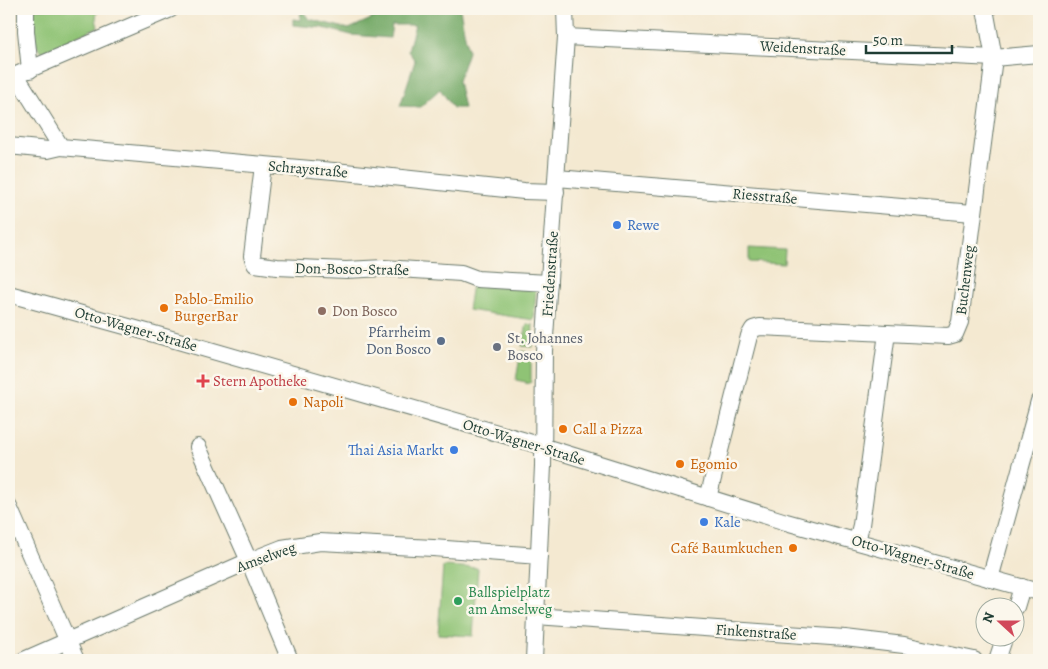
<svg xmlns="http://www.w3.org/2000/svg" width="1048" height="669" font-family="Alegreya,serif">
  <rect width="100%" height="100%" fill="#fbf7ec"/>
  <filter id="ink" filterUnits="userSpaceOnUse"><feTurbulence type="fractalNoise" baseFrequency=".02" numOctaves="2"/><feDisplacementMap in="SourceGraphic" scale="10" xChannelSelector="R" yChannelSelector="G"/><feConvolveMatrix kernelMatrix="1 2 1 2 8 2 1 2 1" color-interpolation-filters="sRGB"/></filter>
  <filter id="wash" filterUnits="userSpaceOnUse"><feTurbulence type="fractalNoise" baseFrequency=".0096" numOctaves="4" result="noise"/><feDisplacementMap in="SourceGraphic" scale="20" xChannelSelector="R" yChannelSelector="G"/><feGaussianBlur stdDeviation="1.12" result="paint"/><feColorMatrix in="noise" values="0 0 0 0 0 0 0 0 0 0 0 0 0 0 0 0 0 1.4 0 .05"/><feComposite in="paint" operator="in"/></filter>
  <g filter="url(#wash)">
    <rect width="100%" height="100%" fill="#f4e9d1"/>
    <g fill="#8fc374" stroke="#578054">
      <path d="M 33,9 L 102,9 L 97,12 L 96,19 L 98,27 L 43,52 C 30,44 33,22 33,9 Z"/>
      <path d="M 749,248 L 785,250 L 784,264 L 749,262 Z"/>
      <path d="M 472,284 L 536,288 L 534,320 L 468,310 Z"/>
      <path d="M 527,324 L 533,325 L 532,347 L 522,346 Z"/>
      <path d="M 521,351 L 531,353 L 531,382 L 526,384 L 526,382 L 516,380 Z"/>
      <path d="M 443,566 L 478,568 L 473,636 L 438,634 Z"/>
    </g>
    <path fill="#73a966" stroke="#49734d" d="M 301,9 L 309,19 L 349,29 L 386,12 L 416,12 L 421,9 L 460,9 L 468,52 L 458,81 L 464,108 L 453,108 L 440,89 L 420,107 L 400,106 L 415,61 L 408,50 L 415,25 L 392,25 L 390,38 L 351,35 L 323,28 L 293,25 L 293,19 L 300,20 Z"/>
  </g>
  <g filter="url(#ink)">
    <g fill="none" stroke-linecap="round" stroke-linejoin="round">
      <g stroke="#6a796b" stroke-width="18">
        <g id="minor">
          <path d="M 26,9 L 26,31 L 30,70"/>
          <path d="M 566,37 L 994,58 L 1039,54"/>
          <path d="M 16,75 L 61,147 L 345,172 L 524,191 L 556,192"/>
          <path d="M 9,78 L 171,9"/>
          <path d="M 9,146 L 48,150 L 61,147"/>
          <path d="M 263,165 L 252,256 L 255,264 L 277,267 L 346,270 L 384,268 L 461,273 L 477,279 L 549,283"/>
          <path d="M 557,178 L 973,213"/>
          <path d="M 9,294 L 154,334 L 522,440 L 786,522 L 1039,592"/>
          <path d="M 198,447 L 249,561 L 290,660"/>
          <path d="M 708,498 L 749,336 L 753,329 L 760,327 L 887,333"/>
          <path d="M 9,507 L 76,660"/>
          <path d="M 857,541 L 861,525 L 887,333 L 948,336 L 955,334 L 960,322 L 994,58 L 985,9"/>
          <path d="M 990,579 L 1039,401"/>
          <path d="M 1016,607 L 1022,587"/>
          <path d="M 536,616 L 845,638 L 904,645 L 974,660"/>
          <path d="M 24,660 L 249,561 L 282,548 L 320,542 L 433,548 L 539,556"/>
          <path d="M 534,660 L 543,466 L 544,351 L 566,37 L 565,9"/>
          <path d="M 997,660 L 1005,636"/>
        </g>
      </g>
      <use href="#minor" stroke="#fff" stroke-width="16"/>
    </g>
  </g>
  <g fill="#3f7fe0" stroke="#fbf7ec" stroke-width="2">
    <circle cx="617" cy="225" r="5"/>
    <circle cx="454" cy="450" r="5"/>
    <circle cx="704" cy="522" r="5"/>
  </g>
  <g fill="#e8710a" stroke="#fbf7ec" stroke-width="2">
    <circle cx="164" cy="308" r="5"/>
    <circle cx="293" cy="402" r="5"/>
    <circle cx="563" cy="429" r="5"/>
    <circle cx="680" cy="464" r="5"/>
    <circle cx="793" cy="548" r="5"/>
  </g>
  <circle fill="#8d6e63" stroke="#fbf7ec" stroke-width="2" cx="322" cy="311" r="5"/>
  <circle fill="#5c6f8a" stroke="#fbf7ec" stroke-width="2" cx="441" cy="341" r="5"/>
  <circle fill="#6b7280" stroke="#fbf7ec" stroke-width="2" cx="497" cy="347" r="5"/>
  <path fill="#e0444e" stroke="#fbf7ec" stroke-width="2" d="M200.5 373.5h5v5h5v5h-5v5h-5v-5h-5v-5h5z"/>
  <circle fill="#2e9e5b" stroke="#fbf7ec" stroke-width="2" cx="458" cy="601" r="5"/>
  <g text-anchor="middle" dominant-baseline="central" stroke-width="5" stroke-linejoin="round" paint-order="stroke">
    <g font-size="15" fill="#1f3d34" stroke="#fbf7ec">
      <text transform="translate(803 48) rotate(3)">Weidenstraße</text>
      <text transform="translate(308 169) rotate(5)">Schraystraße</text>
      <text transform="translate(765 196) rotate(5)">Riesstraße</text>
      <text transform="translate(352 269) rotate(1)">Don-Bosco-Straße</text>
      <text transform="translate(550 274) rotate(-86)">Friedenstraße</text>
      <text transform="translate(965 280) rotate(-83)">Buchenweg</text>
      <text transform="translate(136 329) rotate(16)">Otto-Wagner-Straße</text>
      <text transform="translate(524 442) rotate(17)">Otto-Wagner-Straße</text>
      <text transform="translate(266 557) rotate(-20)">Amselweg</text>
      <text transform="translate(913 557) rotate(16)">Otto-Wagner-Straße</text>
      <text transform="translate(756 632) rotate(4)">Finkenstraße</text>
    </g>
    <g font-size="15" fill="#366cbe" stroke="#fbf7ec" text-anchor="start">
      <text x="627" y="225">Rewe</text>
      <text x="444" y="450" text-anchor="end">Thai Asia Markt</text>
      <text x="714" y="522">Kale</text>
    </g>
    <g font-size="15" fill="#c56008" stroke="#fbf7ec" text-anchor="start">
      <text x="174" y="299">Pablo-Emilio<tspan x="174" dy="17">BurgerBar</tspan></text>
      <text x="303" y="402">Napoli</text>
      <text x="573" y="429">Call a Pizza</text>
      <text x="690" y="464">Egomio</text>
      <text x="783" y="548" text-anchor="end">Café Baumkuchen</text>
    </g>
    <g font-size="15" fill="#785e54" stroke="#fbf7ec" text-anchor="start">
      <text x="332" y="311">Don Bosco</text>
    </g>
    <g font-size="15" fill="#4e5e75" stroke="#fbf7ec" text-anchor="end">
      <text x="431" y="332">Pfarrheim<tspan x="431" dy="17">Don Bosco</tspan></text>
    </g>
    <g font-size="15" fill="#5b616d" stroke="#fbf7ec" text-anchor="start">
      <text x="507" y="338">St. Johannes<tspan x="507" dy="17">Bosco</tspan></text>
    </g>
    <g font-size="15" fill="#be3a42" stroke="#fbf7ec" text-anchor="start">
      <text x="213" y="381">Stern Apotheke</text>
    </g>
    <g font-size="15" fill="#27864d" stroke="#fbf7ec" text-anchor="start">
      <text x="468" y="592">Ballspielplatz<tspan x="468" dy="17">am Amselweg</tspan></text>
    </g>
  </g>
  <rect width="1048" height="669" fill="none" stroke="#fbf7ec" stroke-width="30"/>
  <g transform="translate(1000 622) rotate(291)"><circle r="24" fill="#fbf7ec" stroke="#a3ada2"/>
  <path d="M0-4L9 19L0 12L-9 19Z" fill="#d1495b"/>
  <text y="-8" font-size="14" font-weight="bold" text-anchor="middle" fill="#1f3d34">N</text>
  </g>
  <path d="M866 45v8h86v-8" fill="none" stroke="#1f3d34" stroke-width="2.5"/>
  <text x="873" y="45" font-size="15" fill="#1f3d34" stroke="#fbf7ec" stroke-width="4" paint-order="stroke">50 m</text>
</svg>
